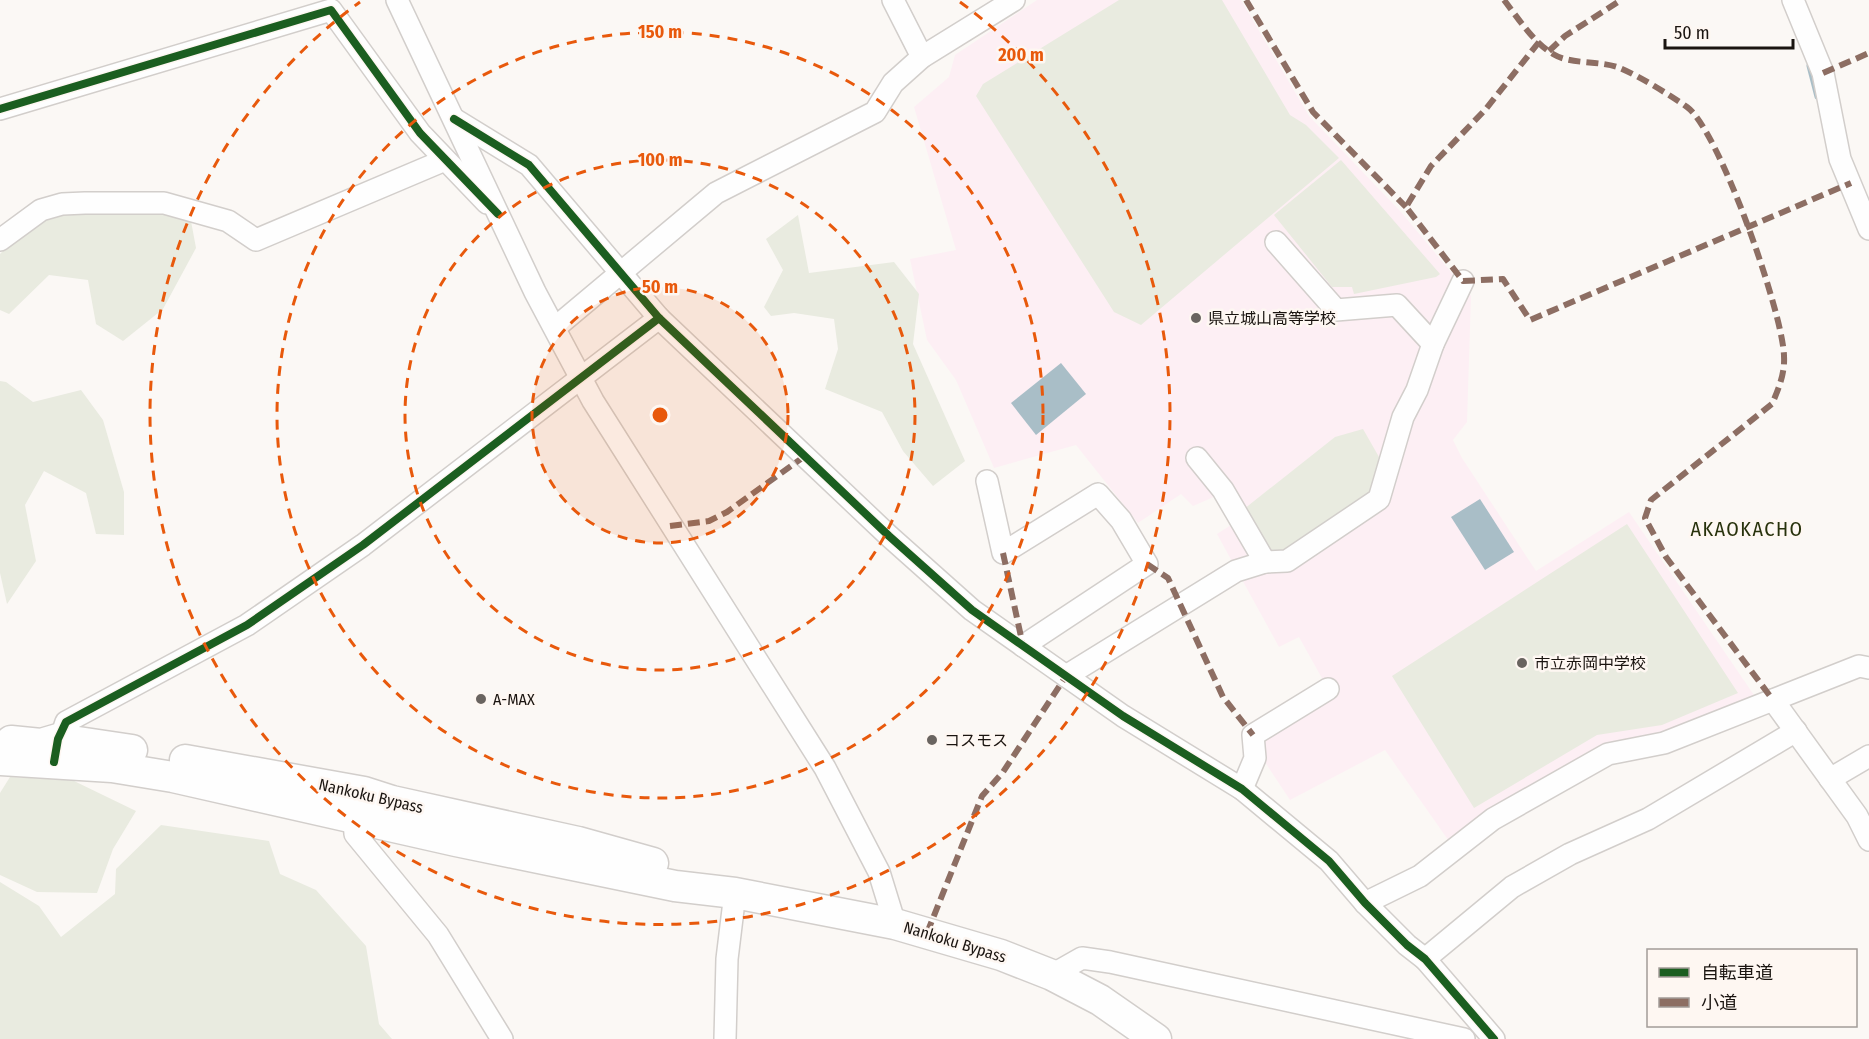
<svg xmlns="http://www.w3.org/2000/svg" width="1869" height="1039" font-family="'Fira Sans Condensed','Noto Sans JP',sans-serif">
  <rect width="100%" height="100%" fill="#fbf8f5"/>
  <path fill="#fdeff4" d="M 1037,0 L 1241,0 L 1309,116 L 1401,212 L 1471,296 L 1467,422 L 1453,440 L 1462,458 L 1536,571 L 1629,512 L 1758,701 L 1651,738 L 1451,844 L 1385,750 L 1290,800 L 1263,759 L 1264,736 L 1328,689 L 1299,637 L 1279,647 L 1217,534 L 1231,525 L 1216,496 L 1193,506 L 1181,494 L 1138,523 L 1076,445 L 994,468 L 956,380 L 927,340 L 910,259 L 956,250 L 914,107 L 949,77 L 955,55 Z"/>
  <g fill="#e9ebe0">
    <path d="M 1119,0 L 1222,0 L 1290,115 L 1306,125 L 1339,158 L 1141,325 L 1114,312 L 976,96 L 983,84 Z"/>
    <path d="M 1341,160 L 1440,274 L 1436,277 L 1354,294 L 1352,287 L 1332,287 L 1274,215 Z"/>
    <path d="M 81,210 L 125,214 L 163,211 L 191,221 L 196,248 L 163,309 L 123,341 L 96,324 L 88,280 L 49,275 L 9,314 L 0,310 L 0,254 C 28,227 42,216 81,210 Z"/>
    <path d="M 798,215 L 809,273 L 894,262 L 919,294 L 913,344 L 965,461 L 933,486 L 903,451 L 882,412 L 825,389 L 838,349 L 834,319 L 794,313 L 771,316 L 764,307 L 783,270 L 766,239 Z"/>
    <path d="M 0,381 L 6,382 L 33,402 L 81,390 L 103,420 L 124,492 L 124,535 L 96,534 L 86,493 L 44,471 L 25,505 L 36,561 L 7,604 L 0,573 Z"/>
    <path d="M 1363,429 L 1379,457 L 1372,495 L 1282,556 L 1269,551 L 1244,509 L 1335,437 Z"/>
    <path d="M 1627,524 L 1738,693 L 1662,725 L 1597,735 L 1474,808 L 1392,676 Z"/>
    <path d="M 10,777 L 72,780 L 136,811 L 113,849 L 97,893 L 37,892 L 0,875 L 0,793 Z"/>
    <path d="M 161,825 L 269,841 L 280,874 L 316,890 L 366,946 L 379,1024 L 392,1039 L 0,1039 L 0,882 L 39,906 L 61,937 L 115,894 L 116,869 Z"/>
  </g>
  <g fill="#a9bec7">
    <path d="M 1061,363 L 1086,394 L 1036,435 L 1011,403 Z"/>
    <path d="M 1480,499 L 1514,552 L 1485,570 L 1451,517 Z"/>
  </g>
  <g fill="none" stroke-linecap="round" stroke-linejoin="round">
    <path stroke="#a9bec7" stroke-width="5" d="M 1809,66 L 1817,97"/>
    <g stroke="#d2cecb" stroke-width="24">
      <g id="minor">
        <path d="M 397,0 L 535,292 L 593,401 L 825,768 L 879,872 L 895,924"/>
        <path d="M 893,0 L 922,57"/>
        <path d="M 1793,0 L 1823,73 L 1840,159 L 1869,229"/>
        <path d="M 0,109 L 331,10 L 420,133 L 487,203"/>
        <path d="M 454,119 L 529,165 L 659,318 L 889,536 L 972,610 L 1123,716 L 1242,789 L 1329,861 L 1365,903 L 1407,945 L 1425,959 L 1494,1039"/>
        <path d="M 0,240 L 41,210 L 62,204 L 85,203 L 164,203 L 228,221 L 256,240 L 445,160"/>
        <path d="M 556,327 L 716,193 L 875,112 L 893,83 L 922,57 L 1014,0"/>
        <path d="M 1433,344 L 1463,281"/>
        <path d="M 1197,458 L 1223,490 L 1265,562 L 1287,561 L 1379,499 L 1403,417 L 1417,390 L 1433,344 L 1397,305 L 1336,310 L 1276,242"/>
        <path d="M 987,481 L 1003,553 L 1098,494 L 1121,520 L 1147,564 L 1023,646"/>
        <path d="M 1066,676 L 1236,571 L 1265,562"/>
        <path d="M 1773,700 L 1857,816 L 1869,840"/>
        <path d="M 56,752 L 66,722 L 247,625 L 363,545 L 659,318"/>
        <path d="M 1830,779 L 1869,756"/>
        <path d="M 1242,789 L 1255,758 L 1253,735 L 1328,689"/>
        <path d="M 359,807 L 354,819 L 355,834 L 438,935 L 502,1039"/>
        <path d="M 1365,903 L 1420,876 L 1493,819 L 1608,754 L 1664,743 L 1859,666 L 1869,668"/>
        <path d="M 1425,959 L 1512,887 L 1570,854 L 1648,819 L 1796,731"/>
        <path d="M 1052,975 L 1082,958 L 1110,962 L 1464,1039"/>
        <path d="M 725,1039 L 727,959 L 735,893"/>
      </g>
    </g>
    <g stroke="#d2cecb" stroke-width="33">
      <g id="highway">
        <path d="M 11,741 L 41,744 L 58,739 L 132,750"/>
        <path d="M 0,760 L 112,767 L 173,777 L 456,841 L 675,886 L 735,893 L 895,924 L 1001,955 L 1052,975 L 1100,1000 L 1156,1039"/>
        <path d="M 185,760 L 364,792 L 392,801 L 578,842 L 653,863"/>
      </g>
    </g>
    <use href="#minor" stroke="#fefefe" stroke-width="21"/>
    <use href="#highway" stroke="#fefefe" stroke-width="30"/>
    <g stroke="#8d6e63" stroke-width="6" stroke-dasharray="12 6" stroke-linecap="butt">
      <path d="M 1246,0 L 1313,112 L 1406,207"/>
      <path d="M 1504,0 C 1518,18 1533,42 1553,54 C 1571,65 1599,60 1620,68 C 1639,76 1670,95 1687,107 C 1719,130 1783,313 1784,356 C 1785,373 1779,388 1772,404 L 1651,500 L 1645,518 L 1666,557 L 1773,700"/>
      <path d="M 1539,42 L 1485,110 L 1431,166 L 1406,207 L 1463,281 L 1503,279 L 1530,320 L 1851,183"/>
      <path d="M 1549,51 L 1565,36 L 1621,0"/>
      <path d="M 1823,73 L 1869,53"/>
      <path d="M 670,526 L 709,521 L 727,512 L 805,456"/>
      <path d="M 1003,553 L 1023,646"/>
      <path d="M 1147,564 L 1168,578 L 1223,697 L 1253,735"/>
      <path d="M 927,933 L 982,796 L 1003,772 L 1066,676"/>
    </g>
    <g stroke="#fef7f2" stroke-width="11">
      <g id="cycleway">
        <path d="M 0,109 L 331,10 L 420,133 L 498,214"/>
        <path d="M 454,119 L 529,165 L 659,318 L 889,536 L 972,610 L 1123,716 L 1242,789 L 1329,861 L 1365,903 L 1407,945 L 1425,959 L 1494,1039"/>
        <path d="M 54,762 L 58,739 L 66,722 L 247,625 L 363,545 L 659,318"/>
      </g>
    </g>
    <use href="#cycleway" stroke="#1b5e20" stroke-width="8"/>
  </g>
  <circle cx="660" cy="415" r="128" fill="#e8590c" fill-opacity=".12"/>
  <g fill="none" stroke="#e8590c" stroke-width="3" stroke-dasharray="10 8">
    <circle cx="660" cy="415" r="128"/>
    <circle cx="660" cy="415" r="255"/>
    <circle cx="660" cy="415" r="383"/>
    <path d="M960 2A510 510 0 1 1 360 2"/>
  </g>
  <g fill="#696460" stroke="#fef7f2" stroke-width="2">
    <circle cx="1196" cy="318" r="6"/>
    <circle cx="1522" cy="663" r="6"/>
    <circle cx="481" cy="699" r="6"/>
    <circle cx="932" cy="740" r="6"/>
  </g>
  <g text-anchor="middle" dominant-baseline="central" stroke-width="5" stroke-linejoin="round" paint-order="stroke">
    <g font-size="16" fill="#1a1410" stroke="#fef7f2" text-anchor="start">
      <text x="1208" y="318">県立城山高等学校</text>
      <text x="1534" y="663">市立赤岡中学校</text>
      <text x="493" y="699">A-MAX</text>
      <text x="944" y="740">コスモス</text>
    </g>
    <g font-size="16" fill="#1a1410" stroke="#fef7f2">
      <text transform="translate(371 796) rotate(13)">Nankoku Bypass</text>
      <text transform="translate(955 942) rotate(17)">Nankoku Bypass</text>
    </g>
    <g font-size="20" letter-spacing="1.5" fill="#28320c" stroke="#fef7f2">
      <text x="1747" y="529">AKAOKACHO</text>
    </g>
  </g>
  <circle cx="660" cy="415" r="9" fill="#e8590c" stroke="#fef7f2" stroke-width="3"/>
  <g font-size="18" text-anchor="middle" font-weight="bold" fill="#e8590c" stroke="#fef7f2" stroke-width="5" stroke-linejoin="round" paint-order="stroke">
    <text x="660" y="38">150 m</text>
    <text x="1021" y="61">200 m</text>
    <text x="660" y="166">100 m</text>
    <text x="660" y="293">50 m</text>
  </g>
  <rect x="1647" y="949" width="210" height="78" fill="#fef7f2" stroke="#a39c98" stroke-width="1.5"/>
  <rect x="1659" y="968" width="30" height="9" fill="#1b5e20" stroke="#a39c98" stroke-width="1.5"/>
  <text x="1701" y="979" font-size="18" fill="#1a1410">自転車道</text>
  <rect x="1659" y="998" width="30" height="9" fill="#8d6e63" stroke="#a39c98" stroke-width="1.5"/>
  <text x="1701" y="1009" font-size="18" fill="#1a1410">小道</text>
  <path d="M1665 39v9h128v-9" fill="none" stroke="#1a1410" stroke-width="3"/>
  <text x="1674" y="39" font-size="18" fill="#1a1410" stroke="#fef7f2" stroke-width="4.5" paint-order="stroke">50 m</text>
</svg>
